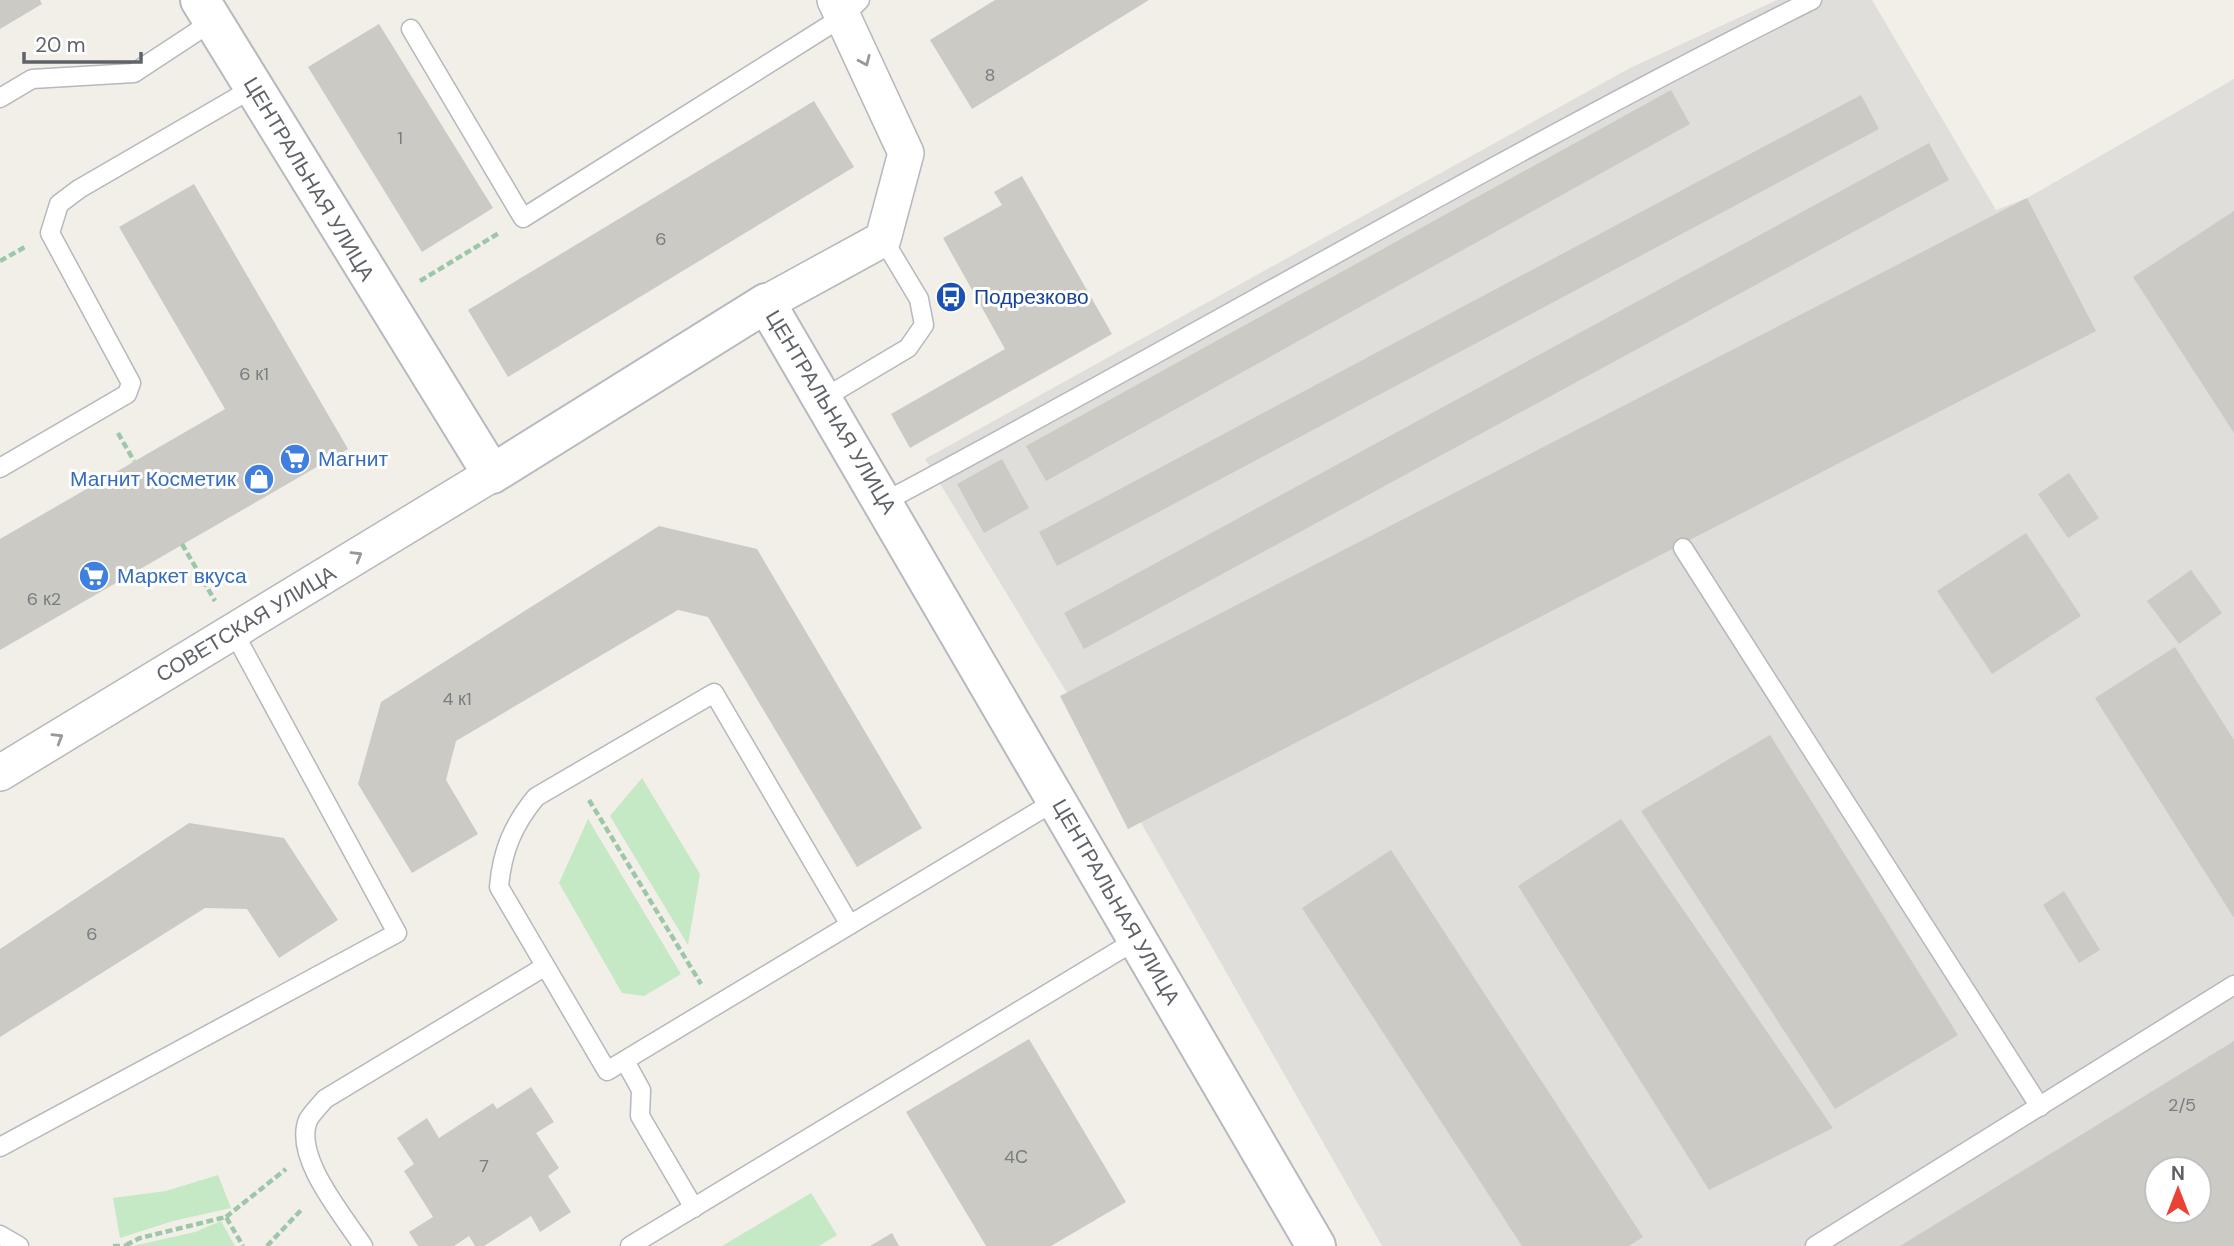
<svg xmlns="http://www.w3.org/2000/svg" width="2234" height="1246" font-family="'DM Sans',sans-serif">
  <rect width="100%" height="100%" fill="#f1efe8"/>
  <path fill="#e0deda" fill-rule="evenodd" d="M 1777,0 L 1872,0 L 1996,210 L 2027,198 L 2234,79 L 2234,1246 L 1382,1246 L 1070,698 L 925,459 L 1630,68 ZM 2157,1169 L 2199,1169 L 2199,1211 L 2157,1211 Z"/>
  <g fill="#c5e8c5">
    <path d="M 642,778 L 700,874 L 688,945 L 610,816 Z"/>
    <path d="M 588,819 L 681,974 L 644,996 L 622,993 L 559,883 Z"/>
    <path d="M 218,1175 L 231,1208 L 173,1221 L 120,1238 L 113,1198 L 166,1191 Z"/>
    <path d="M 811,1193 L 837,1235 L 819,1246 L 722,1246 Z"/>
    <path d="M 221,1221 L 235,1246 L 133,1246 L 195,1232 Z"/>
  </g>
  <g fill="#cccac5" fill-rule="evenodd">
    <path d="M 0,0 L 40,0 L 42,4 L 0,29 Z"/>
    <path d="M 995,0 L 1149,0 L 972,109 L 930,40 Z"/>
    <path d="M 379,24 L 493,208 L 422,252 L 308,67 Z"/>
    <path d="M 1671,90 L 1690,124 L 1046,481 L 1026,446 Z"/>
    <path d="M 1861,95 L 1879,129 L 1057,566 L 1039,532 Z"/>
    <path d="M 814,101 L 854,167 L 508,377 L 468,310 Z"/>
    <path d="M 1929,143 L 1949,180 L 1084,649 L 1064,613 Z"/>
    <path d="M 1022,176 L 1112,334 L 910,448 L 891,414 L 1005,349 L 943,238 L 1002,205 L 994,192 Z"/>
    <path d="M 194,184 L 348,449 L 0,650 L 0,539 L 225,409 L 119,227 Z"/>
    <path d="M 2027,198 L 2096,331 L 1128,829 L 1060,696 Z"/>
    <path d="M 2234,211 L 2234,433 L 2133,277 Z"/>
    <path d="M 1002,459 L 1029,508 L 984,533 L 957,484 Z"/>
    <path d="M 2069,473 L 2099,518 L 2068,538 L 2038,494 Z"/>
    <path d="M 659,526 L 757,549 L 922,828 L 857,867 L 708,617 L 678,610 L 456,741 L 446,780 L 478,834 L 412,873 L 358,784 L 381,702 Z"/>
    <path d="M 2026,533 L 2081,616 L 1992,674 L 1937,591 Z"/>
    <path d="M 2191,570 L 2222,613 L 2179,644 L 2147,601 Z"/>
    <path d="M 2175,647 L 2234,740 L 2234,918 L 2095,698 Z"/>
    <path d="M 1770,735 L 1958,1035 L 1835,1109 L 1641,811 Z"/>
    <path d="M 1621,819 L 1833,1128 L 1709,1190 L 1518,886 Z"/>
    <path d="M 189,823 L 284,838 L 338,920 L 279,958 L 247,909 L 205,908 L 0,1037 L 0,949 Z"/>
    <path d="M 1391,850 L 1643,1237 L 1629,1246 L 1522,1246 L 1302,908 Z"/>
    <path d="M 2064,891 L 2100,950 L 2079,963 L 2043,905 Z"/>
    <path d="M 1029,1039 L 1126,1202 L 1051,1246 L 986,1246 L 906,1112 Z"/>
    <path d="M 2234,1041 L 2234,1246 L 1900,1246 ZM 2157,1169 L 2199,1169 L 2199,1211 L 2157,1211 Z"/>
    <path d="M 531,1087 L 554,1122 L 536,1133 L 559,1168 L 548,1176 L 571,1212 L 540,1232 L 531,1216 L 484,1246 L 475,1246 L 469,1236 L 454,1246 L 418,1246 L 409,1232 L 433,1217 L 404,1171 L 414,1164 L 397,1138 L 427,1118 L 439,1138 L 493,1103 L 497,1109 Z"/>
    <path d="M 892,1233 L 899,1246 L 870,1246 Z"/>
  </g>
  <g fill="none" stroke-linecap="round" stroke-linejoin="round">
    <g stroke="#b5b8bc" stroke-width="21">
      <g id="lane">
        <path d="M 411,29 L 523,218 L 844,16 L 860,0"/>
        <path d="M 0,98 L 32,79 L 134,73 L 213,21"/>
        <path d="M 824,398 L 908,348 L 924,325 L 919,299 L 883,239"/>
        <path d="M 0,468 L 127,394 L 131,383 L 50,233 L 59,204 L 79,189 L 253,88"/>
        <path d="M 884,502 C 1195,337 1497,157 1812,0"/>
        <path d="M 1683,548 L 2040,1107"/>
        <path d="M 850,925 L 714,693 L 536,797 C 513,825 502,851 499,887 L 607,1071 L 1057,800"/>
        <path d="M 625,1061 L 641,1090 L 640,1116 L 694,1208"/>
        <path d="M 0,1147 L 397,933 L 233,631"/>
        <path d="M 0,1235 L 19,1246"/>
        <path d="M 363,1246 C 343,1215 293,1157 308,1120 C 312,1113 320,1105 325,1099 L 544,967"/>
        <path d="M 630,1246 L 1138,939"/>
        <path d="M 1815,1246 L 2234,985"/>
      </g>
    </g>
    <g stroke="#b5b8bc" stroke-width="38">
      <g id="street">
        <path d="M 766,303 L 883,239 L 906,153 L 835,0"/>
        <path d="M 0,773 L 492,474"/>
      </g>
    </g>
    <g stroke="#b6babf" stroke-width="42">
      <path id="secondary" d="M 200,0 L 492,474 L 766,303 L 1316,1246"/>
    </g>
    <g stroke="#9cc7a9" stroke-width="4.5" stroke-dasharray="7 3.5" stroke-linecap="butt">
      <path d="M 0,261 L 25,247"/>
      <path d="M 420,281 L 499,233"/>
      <path d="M 118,433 L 134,461"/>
      <path d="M 182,544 L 215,601"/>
      <path d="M 589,800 L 701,984"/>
      <path d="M 226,1217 L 286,1169"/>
      <path d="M 126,1245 L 140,1238 L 226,1217 L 243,1246"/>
      <path d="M 113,1246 L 126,1246"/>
      <path d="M 267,1246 L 303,1208"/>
    </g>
    <use href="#lane" stroke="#fff" stroke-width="18"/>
    <use href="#street" stroke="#fff" stroke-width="35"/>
    <use href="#secondary" stroke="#fff" stroke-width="38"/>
  </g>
  <defs><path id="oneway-chevron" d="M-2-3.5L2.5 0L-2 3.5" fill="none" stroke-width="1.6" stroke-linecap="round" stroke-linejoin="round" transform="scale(1.75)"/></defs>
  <g stroke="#979a9d">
    <use href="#oneway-chevron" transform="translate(865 61) rotate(66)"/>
    <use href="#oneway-chevron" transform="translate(357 556) rotate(-31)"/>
    <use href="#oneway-chevron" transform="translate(58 738) rotate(-31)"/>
  </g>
  <defs>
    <g id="bus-disc" transform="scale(1.575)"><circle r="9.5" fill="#1a4fb4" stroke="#fff"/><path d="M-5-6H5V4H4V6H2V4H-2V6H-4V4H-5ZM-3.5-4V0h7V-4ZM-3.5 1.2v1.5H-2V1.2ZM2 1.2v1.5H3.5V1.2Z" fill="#fff"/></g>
    <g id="supermarket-disc" transform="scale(1.575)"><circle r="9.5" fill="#3f7fe0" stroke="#fff"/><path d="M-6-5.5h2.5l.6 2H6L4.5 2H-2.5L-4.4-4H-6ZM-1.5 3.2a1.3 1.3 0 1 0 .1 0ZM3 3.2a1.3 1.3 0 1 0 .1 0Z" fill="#fff"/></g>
    <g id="shop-disc" transform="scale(1.575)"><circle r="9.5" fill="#3f7fe0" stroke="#fff"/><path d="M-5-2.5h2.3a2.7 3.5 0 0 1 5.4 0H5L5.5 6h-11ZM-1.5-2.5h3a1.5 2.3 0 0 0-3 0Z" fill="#fff"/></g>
  </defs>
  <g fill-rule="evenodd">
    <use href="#bus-disc" x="951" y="297"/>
    <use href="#supermarket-disc" x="295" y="459"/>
    <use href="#shop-disc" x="259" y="479"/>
    <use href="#supermarket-disc" x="94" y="576"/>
  </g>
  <g text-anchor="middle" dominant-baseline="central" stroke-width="6" stroke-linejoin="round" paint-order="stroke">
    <g font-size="18" fill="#7a7d7f">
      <text x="990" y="75">8</text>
      <text x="400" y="138">1</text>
      <text x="661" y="239">6</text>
      <text x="254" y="374">6 к1</text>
      <text x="44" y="599">6 к2</text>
      <text x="457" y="699">4 к1</text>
      <text x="92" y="934">6</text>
      <text x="2182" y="1105">2/5</text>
      <text x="1016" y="1157">4С</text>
      <text x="484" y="1166">7</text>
    </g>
    <g font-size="21" fill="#5f6368" stroke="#fff">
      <text transform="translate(309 179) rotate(59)">ЦЕНТРАЛЬНАЯ УЛИЦА</text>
      <text transform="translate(831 412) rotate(59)">ЦЕНТРАЛЬНАЯ УЛИЦА</text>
      <text transform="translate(246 624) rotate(-31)">СОВЕТСКАЯ УЛИЦА</text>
      <text transform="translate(1116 902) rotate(60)">ЦЕНТРАЛЬНАЯ УЛИЦА</text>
    </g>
    <g font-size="21" fill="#164399" stroke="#fff" text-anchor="start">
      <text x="974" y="297">Подрезково</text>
    </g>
    <g font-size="21" fill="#366cbe" stroke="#fff" text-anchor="start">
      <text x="318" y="459">Магнит</text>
      <text x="236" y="479" text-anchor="end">Магнит Косметик</text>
      <text x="117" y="576">Маркет вкуса</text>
    </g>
  </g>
  <g transform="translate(2178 1190)"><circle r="33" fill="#ffffff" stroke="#bfc1c3" stroke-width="2"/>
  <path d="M0-5L12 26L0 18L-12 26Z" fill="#ea4335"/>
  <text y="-10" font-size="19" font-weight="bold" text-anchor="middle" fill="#5f6368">N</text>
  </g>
  <path d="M24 52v10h117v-10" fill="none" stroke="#5f6368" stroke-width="3.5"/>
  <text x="35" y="52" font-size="21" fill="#5f6368" stroke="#ffffff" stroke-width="5" paint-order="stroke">20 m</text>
</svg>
